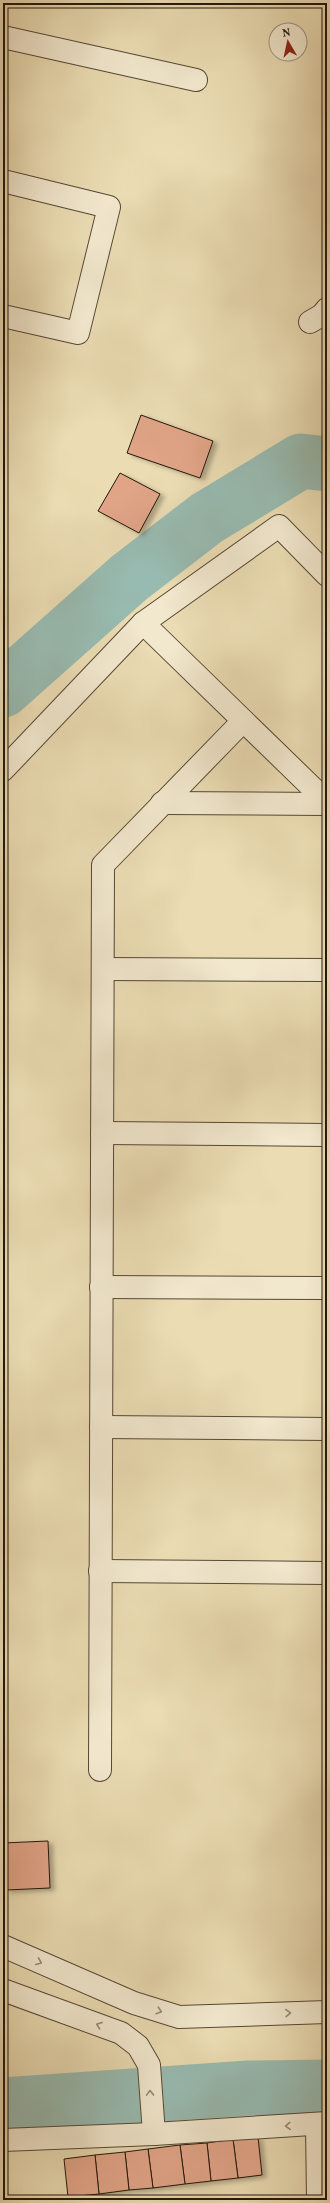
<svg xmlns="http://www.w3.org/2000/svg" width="330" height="2203" font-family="Vollkorn,serif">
  <defs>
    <filter id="shadow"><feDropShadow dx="4.5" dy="2.5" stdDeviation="2" flood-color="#0004"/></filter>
  </defs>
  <rect width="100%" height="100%" fill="#ebdcb3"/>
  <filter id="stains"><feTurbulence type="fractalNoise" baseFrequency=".005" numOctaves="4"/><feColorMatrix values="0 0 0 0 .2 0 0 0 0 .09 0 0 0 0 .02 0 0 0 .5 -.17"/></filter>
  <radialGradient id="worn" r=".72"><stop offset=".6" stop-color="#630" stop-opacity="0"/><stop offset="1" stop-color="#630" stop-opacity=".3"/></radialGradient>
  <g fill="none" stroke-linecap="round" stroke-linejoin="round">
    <g stroke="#98bbb1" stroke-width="55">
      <path d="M 3,690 L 129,578 L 207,518 L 301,461 L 327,464"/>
      <path d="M 3,2105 L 249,2088 L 327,2087"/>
    </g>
  </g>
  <g fill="#e1a487" stroke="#23170c" filter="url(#shadow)">
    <path d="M 141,415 L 213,441 L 200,478 L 127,453 Z"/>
    <path d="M 120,473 L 160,494 L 139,533 L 98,511 Z"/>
    <path d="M 48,1841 L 50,1888 L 6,1890 L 3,1843 Z"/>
    <path d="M 258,2137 L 262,2175 L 238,2178 L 233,2139 Z"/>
    <path d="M 233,2139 L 238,2178 L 211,2181 L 207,2143 Z"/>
    <path d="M 207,2143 L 211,2181 L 185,2184 L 180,2145 Z"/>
    <path d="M 180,2145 L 185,2184 L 153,2188 L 148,2149 Z"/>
    <path d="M 148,2149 L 153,2188 L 129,2190 L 125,2152 Z"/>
    <path d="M 125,2152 L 129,2190 L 99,2194 L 95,2155 Z"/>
    <path d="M 95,2155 L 99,2194 L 68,2197 L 64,2159 Z"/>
  </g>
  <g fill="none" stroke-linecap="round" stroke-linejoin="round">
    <g stroke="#554836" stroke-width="24">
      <g id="street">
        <path d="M 3,37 L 196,80"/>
        <path d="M 3,181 L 109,207 L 78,333 L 3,316"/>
        <path d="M 310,322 L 322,315 L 327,309"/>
        <path d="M 143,623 L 327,802"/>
        <path d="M 3,770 L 143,623 L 279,526 L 327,575"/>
        <path d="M 162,803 L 327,804"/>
        <path d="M 103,969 L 327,970"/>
        <path d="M 102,1133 L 327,1135"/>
        <path d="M 101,1287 L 327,1288"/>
        <path d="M 101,1427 L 327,1429"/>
        <path d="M 100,1571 L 327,1573"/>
        <path d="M 100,1770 L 103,865 L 243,721"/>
        <path d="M 3,1946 L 134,2003 L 179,2017 L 327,2012"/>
        <path d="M 3,1990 L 121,2033 L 138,2046 L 149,2065 L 154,2134 L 327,2123"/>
        <path d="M 317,2124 L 318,2200"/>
        <path d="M 3,2140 L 154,2134"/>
      </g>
    </g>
    <use href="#street" stroke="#f2e8ce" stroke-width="22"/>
  </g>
  <defs><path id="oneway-chevron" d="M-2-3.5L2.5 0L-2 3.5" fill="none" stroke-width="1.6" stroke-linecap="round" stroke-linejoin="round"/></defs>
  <g stroke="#958a77">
    <use href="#oneway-chevron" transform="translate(39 1962) rotate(23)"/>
    <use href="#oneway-chevron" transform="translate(159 2011) rotate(18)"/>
    <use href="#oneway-chevron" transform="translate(288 2013) rotate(-2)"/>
    <use href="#oneway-chevron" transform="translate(99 2025) rotate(-160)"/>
    <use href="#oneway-chevron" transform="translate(150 2093) rotate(-92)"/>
    <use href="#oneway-chevron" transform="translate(288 2126) rotate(177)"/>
  </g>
  <rect width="330" height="2203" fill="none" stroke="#ebdcb3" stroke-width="16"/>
  <rect x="4" y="4" width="322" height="2195" fill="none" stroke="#23170c" stroke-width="2"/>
  <rect x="8" y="8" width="314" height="2187" fill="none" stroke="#23170c"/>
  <g transform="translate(288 42) rotate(351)"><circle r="19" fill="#f2e8ce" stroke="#9f9480"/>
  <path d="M0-3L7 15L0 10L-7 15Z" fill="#8f2418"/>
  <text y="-6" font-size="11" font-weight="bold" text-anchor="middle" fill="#23170c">N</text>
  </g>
  <rect width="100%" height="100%" filter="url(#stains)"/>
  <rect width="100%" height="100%" fill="url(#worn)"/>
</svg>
